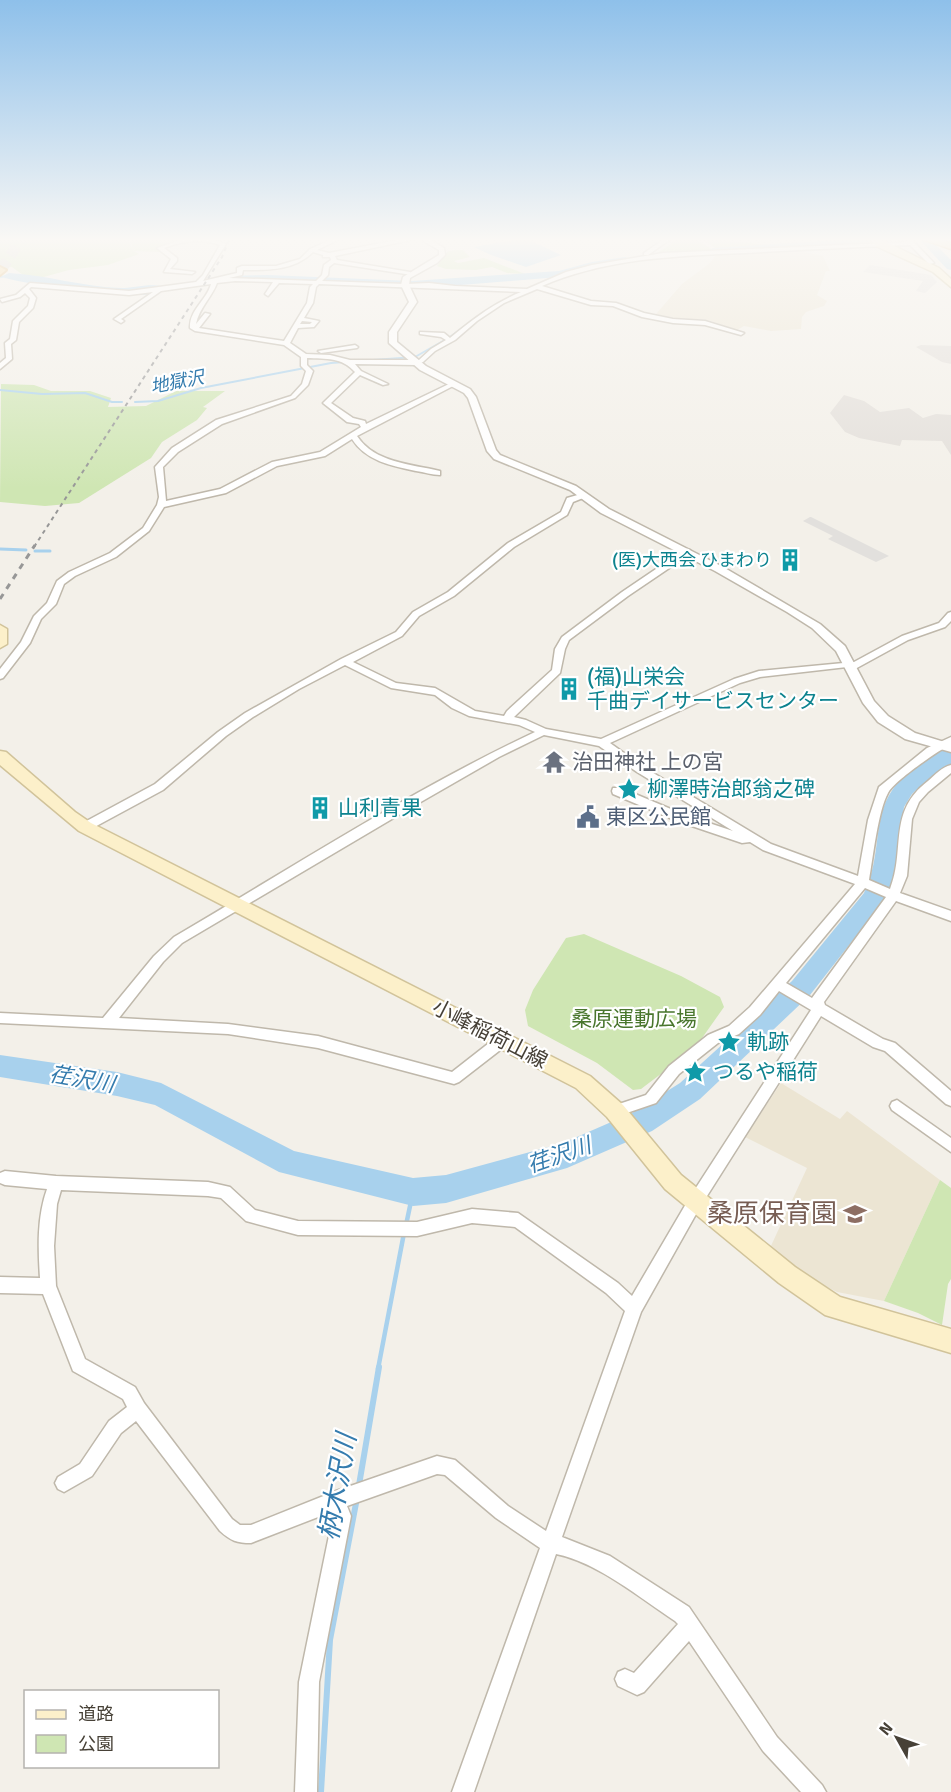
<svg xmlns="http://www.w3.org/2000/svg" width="951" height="1792" font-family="Signika,'Noto Sans JP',sans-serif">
  <rect width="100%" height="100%" fill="#f3f0e9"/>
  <g fill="#e3dfda">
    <path d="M 921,345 L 951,346 L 951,364 L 942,362 L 916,347 Z"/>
    <path d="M 844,395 L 864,401 L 880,412 L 909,408 L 923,418 L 936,414 L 951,415 L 951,455 L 942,441 L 902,440 L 900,446 L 859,438 L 845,432 L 830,413 Z"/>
  </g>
  <g fill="#ece5d3">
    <path d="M 794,250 L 823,256 L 830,271 L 826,271 L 817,295 L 827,301 L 824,306 L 806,312 L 802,317 L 801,329 L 771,331 L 744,326 L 737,330 L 708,320 L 674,318 L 656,314 L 682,284 L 710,263 L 717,254 Z"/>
    <path d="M 781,1083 L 840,1119 L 847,1111 L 940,1180 L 884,1301 L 837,1292 L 811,1279 L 770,1248 L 807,1168 L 745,1137 Z"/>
  </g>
  <g fill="#cfe6b3">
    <path d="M 0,238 L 128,238 L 133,251 L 130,238 L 177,240 L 159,247 L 163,252 L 134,251 L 139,254 L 108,265 L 69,270 L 40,278 L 23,275 L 12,267 L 0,268 Z"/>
    <path d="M 676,238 L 694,238 L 713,250 L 656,254 L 671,244 Z"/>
    <path d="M 700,238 L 778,246 L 718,250 Z"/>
    <path d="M 454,250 L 463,250 L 470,257 L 454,261 L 458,263 L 484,258 L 525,274 L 507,273 L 492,267 L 476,270 L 446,269 L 437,266 L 447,252 Z"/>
    <path d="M 1,384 L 34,385 L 51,391 L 90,391 L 111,398 L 108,407 L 146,406 L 176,391 L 225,391 L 203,407 L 207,408 L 197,420 L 162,442 L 151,458 L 79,503 L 45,506 L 0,502 Z"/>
    <path d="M 584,934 L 681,976 L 720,997 L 724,1007 L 695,1048 L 641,1089 L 633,1090 L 597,1063 L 528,1026 L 525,1010 L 533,990 L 566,938 Z"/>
    <path d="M 940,1180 L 951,1188 L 951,1279 L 948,1284 L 942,1325 L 918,1313 L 884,1301 Z"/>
  </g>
  <g fill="#e2e0dd">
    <path d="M 870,265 L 931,275 L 937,282 L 925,293 L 916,291 L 923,281 L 863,272 Z"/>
    <path d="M 810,517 L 811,517 L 889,556 L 876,562 L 828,539 L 833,536 L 803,521 Z"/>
  </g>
  <path fill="#a8d1ed" d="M 519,239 L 529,240 L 561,255 L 526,267 L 491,255 L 474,247 Z"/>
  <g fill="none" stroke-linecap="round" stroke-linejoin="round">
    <g stroke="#a8d1ed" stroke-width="2">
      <path d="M 0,277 L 9,276"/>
      <path d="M 0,390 L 42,394 L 85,393 L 112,402 L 122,402"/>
      <path d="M 135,402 L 158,401 L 201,388 L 331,363 L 415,357 L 450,337 L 490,308 L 559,274"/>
    </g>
    <g stroke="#a8d1ed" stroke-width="3">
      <path d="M 0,549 L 26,550"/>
      <path d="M 35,551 L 50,551"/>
    </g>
    <g stroke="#a8d1ed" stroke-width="4.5">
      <path d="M 406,1225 L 413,1192"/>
      <path d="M 378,1369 L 404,1233"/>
    </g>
    <g stroke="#a8d1ed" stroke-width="6">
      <path d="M 359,1485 L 379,1367"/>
      <path d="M 321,1792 L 330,1640 L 357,1498"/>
    </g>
    <g fill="#a8d1ed" fill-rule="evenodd">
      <path d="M 868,238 L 897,238 C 880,251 743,253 713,254 L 707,251 L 713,248 Z"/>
      <path d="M 918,238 L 929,238 L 951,260 L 951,270 L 947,269 Z"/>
      <path d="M 625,257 L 631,260 L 629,262 L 593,268 L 559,277 L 412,289 L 268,281 L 222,282 L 216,279 L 222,276 L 268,275 L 412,281 L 559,271 L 592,262 Z"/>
      <path d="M 9,273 C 47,275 83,287 121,288 C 133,288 158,281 167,289 C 148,305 32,285 5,278 L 3,276 Z"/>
      <path d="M 951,747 L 951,764 L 930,778 L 912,794 L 904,807 L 894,881 L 886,898 L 810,995 L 700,1099 L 652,1131 L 567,1168 L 446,1203 L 413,1206 L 279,1172 L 155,1105 L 117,1096 L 0,1077 L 0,1055 L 117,1072 L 161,1083 L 294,1151 L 413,1178 L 446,1175 L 563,1143 L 632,1113 L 680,1083 L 792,981 L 864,893 C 888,845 863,801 919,765 C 929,759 939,750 951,747 Z"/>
    </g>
    <path stroke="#d1cdc5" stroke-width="11" stroke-dasharray="11 6" stroke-linecap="butt" d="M 1,270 L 22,238"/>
    <g stroke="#bfb8ab" stroke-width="3">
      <g id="minor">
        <path d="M 187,238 L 209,238 L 226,244 L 203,281 L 237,273 L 237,268 L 242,266 L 276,266 L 300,259 L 310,249 L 335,238 L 342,238 L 317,250 L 329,253 L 408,238 L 420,238 L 335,256 L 337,260 L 410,272 L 412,275 L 334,263 L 329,267 L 328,275 L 322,281 L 406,284 L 429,283 L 455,286 L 527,289 L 566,272 L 592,265 L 663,253 L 907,242 L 906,238 L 910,238 L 934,263 L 929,264 L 910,245 C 855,247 800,250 745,253 C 676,256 607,258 542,286 L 591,301 L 616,303 L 644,313 L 673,319 L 705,321 L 744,333 L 741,335 L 705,325 L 673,323 L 642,317 L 613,306 L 591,305 L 537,289 L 504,303 L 477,321 L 455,340 L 435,351 L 423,362 L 416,365 L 355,364 L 361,371 L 388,384 L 383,385 L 360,375 L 331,403 L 353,418 L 365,421 L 366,424 L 451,383 L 455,383 L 455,385 L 357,436 C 375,463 411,464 440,471 L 440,475 C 432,475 424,472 416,471 C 392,466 366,461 352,439 L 325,456 L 277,466 L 226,493 L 164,507 L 149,531 L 116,557 L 75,576 L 64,584 L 56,604 L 41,619 L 30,643 L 3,678 L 0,679 L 0,669 L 21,642 L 34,616 L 47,603 L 57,581 L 69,572 L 110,553 L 143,528 L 157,505 L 159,497 L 155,467 L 172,448 L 216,420 L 291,396 L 302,384 L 306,371 L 301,366 L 301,357 L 284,345 L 195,331 L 190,328 C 189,310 207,300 211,284 L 161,291 L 121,319 L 124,321 L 121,323 L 114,319 L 153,292 L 129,295 L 31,287 L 29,289 L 36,298 L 33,308 L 19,322 L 16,340 L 11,344 L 12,359 L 0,369 L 0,363 L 6,358 L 5,343 L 10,339 L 13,321 L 28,306 L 30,298 L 25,293 L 20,297 L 2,302 L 0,299 L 16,295 L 30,283 L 129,291 L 196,282 L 203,275 L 220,245 C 201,238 182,241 164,248 L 177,258 L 177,261 L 170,269 L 195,272 L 192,274 L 164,272 L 171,259 L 157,248 ZM 313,252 L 323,255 L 323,257 L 330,257 L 331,260 L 324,265 L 322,275 L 316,281 L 229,278 L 242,275 L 243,270 C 268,270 294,271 313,252 ZM 235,281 L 273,282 L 265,294 L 268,296 L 279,283 L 313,284 L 310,287 L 307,303 L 284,341 L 199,328 L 210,314 L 205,313 L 196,324 C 199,308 212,297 217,283 ZM 319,284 L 521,292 C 494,303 473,319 450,338 L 444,333 L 420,332 L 420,334 L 441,337 L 446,340 L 431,349 L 419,360 L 350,360 L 330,355 L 306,354 L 290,343 L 298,328 L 314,327 L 319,321 L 304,318 L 313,303 L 316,287 ZM 302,321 L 312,322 L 310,324 L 300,324 ZM 307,358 C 326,359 342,357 355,372 L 323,403 L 347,422 L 359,424 L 361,427 L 320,452 L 272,462 L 220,489 L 166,501 L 163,467 L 178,452 L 222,424 L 295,398 L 308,385 L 313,371 L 307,365 Z"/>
        <path d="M 666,238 L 672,238 L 648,255 L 644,255 L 644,253 Z"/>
        <path d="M 355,345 L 358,347 L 357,348 L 321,353 L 318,351 Z"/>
        <path d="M 581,494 L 588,496 L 573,502 L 567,515 L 514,547 L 454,596 L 419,616 L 402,636 L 353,662 L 396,683 L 435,688 L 475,711 L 504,716 L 507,711 L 552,670 L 555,649 L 562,637 L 622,592 L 684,550 L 690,550 L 690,554 L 628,596 L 569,640 L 565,649 L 560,673 L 514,717 L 526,720 L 546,729 L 601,739 L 734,679 L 759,671 L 854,662 L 902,636 L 939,623 L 948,613 L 951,612 L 951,621 L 945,627 L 908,640 L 855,669 L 852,670 L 847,667 L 760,677 L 740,683 L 610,743 L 645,768 L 771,844 L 858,876 L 868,820 L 879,787 L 927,748 L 951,737 L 951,744 C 938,751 894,781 888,793 C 878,811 873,858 869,880 L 890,889 C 906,849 887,812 928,781 C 935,775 942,767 951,765 L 951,773 L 928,792 L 919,802 L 912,819 L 907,876 L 900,893 L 951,911 L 951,921 L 896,901 L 824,1002 L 825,1005 L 883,1039 L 895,1043 L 951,1091 L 951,1106 L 946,1104 L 885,1051 L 873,1047 L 821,1016 L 700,1207 L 641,1312 L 562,1537 L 610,1556 L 689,1607 L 777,1737 L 822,1785 L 826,1792 L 801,1792 L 763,1751 L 689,1641 L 644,1692 L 637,1695 L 618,1686 L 615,1679 L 618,1672 L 625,1669 L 634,1673 L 678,1624 L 675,1621 C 640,1598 597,1562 556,1554 L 474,1792 L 452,1792 L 540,1548 L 496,1518 L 445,1475 L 437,1474 L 347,1506 L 351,1516 L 319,1682 L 317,1792 L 295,1792 L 299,1682 L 333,1516 L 331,1512 L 251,1543 C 237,1543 231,1541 220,1531 L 136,1421 L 121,1433 L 92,1476 L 64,1492 L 58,1489 L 55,1483 L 58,1477 L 80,1464 L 109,1421 L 127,1407 L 123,1399 L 73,1371 L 43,1294 L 0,1293 L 0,1277 L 40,1278 C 38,1248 37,1217 47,1189 L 5,1185 L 0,1183 L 0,1173 L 5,1171 L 56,1176 L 208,1182 L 230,1187 L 255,1210 L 298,1221 L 417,1222 L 472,1209 L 518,1213 L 618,1283 L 632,1296 L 690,1197 L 811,1010 L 779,991 L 760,1015 L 739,1034 L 718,1043 L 679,1074 L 656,1103 L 615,1117 L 610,1115 L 608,1111 L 610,1107 L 646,1095 L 669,1066 L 708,1035 L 729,1026 L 750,1007 L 855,884 L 763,850 L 750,842 L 742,843 L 677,821 L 613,794 L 612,791 L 613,788 L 621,788 L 685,815 L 733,831 L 637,772 L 599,746 L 544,735 L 499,757 L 419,803 L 182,943 L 163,962 L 119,1018 L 228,1024 L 318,1036 L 452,1072 L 498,1036 L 503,1034 L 508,1036 L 510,1040 L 508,1044 L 459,1082 L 454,1084 L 318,1048 L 228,1034 L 0,1023 L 0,1013 L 103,1018 L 154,956 L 174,937 C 293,867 410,791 535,732 L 519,725 L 469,716 L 452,708 L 435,695 L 391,688 L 345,665 L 299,689 L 253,717 L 226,736 L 163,790 L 89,830 L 85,831 L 79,827 L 81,824 L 155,784 L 218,732 L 245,713 L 341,659 L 396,632 L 413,612 L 448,592 L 508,543 L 561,512 L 567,498 ZM 865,888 L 886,897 L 812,998 L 786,983 ZM 61,1190 L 208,1196 L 221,1198 L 246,1221 L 298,1235 L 417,1236 L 472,1223 L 515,1227 L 606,1293 L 625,1311 L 546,1531 L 508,1506 L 455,1460 L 437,1456 L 336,1491 L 251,1525 L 240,1525 L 232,1519 L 144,1403 L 135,1387 L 85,1359 L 56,1286 L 54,1246 L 57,1204 Z"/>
        <path d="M 897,1100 L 951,1138 L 951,1152 L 892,1110 L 890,1106 L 892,1102 Z"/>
      </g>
    </g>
    <g stroke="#bfb8ab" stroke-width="3">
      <path id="tertiary" d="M 418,238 L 427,238 L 444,248 L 445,255 L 437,263 L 410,278 L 409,285 L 417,302 L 397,332 L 397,342 L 426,366 L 470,389 L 476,397 L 496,450 L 500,455 L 576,486 L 609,509 L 723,567 L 820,624 L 845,646 L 874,701 L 888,716 L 915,733 L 951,744 L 951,752 L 905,739 L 878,722 L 863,703 L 836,651 L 812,628 L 787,612 L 715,571 L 601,513 L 570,490 L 494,459 L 487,451 L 468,398 L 464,393 L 420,370 L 389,343 L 389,332 L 409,302 L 401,285 L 403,277 L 439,255 L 439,250 Z"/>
    </g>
    <g stroke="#d1c39a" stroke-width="3">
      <g id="secondary">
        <path d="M 868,238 L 878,238 L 939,268 L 951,279 L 951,287 L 933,272 L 878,247 Z"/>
        <path d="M 0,625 L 7,629 L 7,644 L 0,648 Z"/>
        <path d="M 0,751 L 6,752 L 75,812 L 91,823 L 590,1076 L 623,1105 L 681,1175 L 795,1267 L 840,1297 L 951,1329 L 951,1353 L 825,1315 L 779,1283 L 665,1189 L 607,1117 L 576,1088 L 79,831 L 0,765 Z"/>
      </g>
    </g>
    <g stroke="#d69e40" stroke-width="3">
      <path id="trunk" d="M 919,238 L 935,238 L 951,243 L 951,249 Z"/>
    </g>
    <g stroke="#d69e40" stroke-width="4">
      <path id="motorway" d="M 0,267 L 6,270 L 0,275 Z"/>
    </g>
    <use href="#minor" fill="#fff" fill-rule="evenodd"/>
    <use href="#tertiary" fill="#fff" fill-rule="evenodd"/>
    <use href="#secondary" fill="#fcf0ca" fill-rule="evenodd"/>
    <use href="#trunk" fill="#f8d486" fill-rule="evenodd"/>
    <use href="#motorway" fill="#f7c970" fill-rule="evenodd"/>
    <path stroke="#979797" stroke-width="2" stroke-dasharray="4 4" stroke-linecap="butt" d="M 34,547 L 222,257 L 230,238"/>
    <path stroke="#979797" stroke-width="3" stroke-dasharray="6 6" stroke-linecap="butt" d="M 0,599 L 35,545"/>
  </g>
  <linearGradient id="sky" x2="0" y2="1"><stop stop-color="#8ec0ea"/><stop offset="0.49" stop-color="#faf8f5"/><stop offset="1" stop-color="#faf8f5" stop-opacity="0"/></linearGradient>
  <rect width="951" height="489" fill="url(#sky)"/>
  <defs>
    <g id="building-bare" transform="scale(1.8)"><path d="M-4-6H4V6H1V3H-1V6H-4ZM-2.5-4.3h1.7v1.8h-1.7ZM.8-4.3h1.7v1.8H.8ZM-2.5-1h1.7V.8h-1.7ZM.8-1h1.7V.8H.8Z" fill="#0f9aa8" stroke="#fff" stroke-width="2.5" paint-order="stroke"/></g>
    <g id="temple-bare" transform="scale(1.8)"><path d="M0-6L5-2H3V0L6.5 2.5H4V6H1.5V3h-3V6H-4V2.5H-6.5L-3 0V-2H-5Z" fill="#6b7280" stroke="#fff" stroke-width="2.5" paint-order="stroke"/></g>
    <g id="sight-bare" transform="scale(1.8)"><path d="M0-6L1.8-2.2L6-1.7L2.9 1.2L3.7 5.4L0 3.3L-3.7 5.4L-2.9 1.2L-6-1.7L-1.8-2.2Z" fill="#0f9aa8" stroke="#fff" stroke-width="2.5" paint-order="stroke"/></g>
    <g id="civic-bare" transform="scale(1.8)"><path d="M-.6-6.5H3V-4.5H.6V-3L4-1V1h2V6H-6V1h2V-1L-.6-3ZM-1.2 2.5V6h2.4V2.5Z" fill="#5c6f8a" stroke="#fff" stroke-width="2.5" paint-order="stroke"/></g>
    <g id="school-bare" transform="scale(1.8)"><path d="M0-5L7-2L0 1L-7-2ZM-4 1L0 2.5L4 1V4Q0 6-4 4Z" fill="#8d6e63" stroke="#fff" stroke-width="2.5" paint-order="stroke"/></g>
  </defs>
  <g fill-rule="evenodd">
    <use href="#building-bare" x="790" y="560"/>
    <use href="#building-bare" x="569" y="689"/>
    <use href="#temple-bare" x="554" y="762"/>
    <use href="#sight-bare" x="629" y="789"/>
    <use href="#building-bare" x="320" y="808"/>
    <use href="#civic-bare" x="588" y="817"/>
    <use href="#sight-bare" x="729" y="1042"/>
    <use href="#sight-bare" x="695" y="1072"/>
    <use href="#school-bare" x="855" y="1214"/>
  </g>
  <g text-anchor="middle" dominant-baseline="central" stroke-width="4.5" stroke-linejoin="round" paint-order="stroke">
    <g font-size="18" font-style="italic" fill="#357cae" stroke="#fff">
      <text transform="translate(177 382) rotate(-11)">地獄沢</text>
    </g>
    <g font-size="18" fill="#0d838f" stroke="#fff" text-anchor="end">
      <text x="772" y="560">(医)大西会 ひまわり</text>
    </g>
    <g font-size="21" fill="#0d838f" stroke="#fff" text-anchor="start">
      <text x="587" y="677">(福)山栄会<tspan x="587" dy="24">千曲デイサービスセンター</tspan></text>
      <text x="647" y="789">柳澤時治郎翁之碑</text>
      <text x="338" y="808">山利青果</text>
      <text x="747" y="1042">軌跡</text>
      <text x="713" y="1072">つるや稲荷</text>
    </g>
    <g font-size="21" fill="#5b616d" stroke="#fff" text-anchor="start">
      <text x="572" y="762">治田神社 上の宮</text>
    </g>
    <g font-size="21" fill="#4e5e75" stroke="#fff" text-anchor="start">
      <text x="606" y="817">東区公民館</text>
    </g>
    <g font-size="21" fill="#49762d" stroke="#fff">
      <text x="634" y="1019">桑原運動広場</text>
    </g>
    <g font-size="21" fill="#474137" stroke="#fff">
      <text transform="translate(490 1034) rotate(27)">小峰稲荷山線</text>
    </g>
    <g font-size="22" font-style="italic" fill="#357cae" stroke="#fff">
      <text transform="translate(82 1079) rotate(10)">荏沢川</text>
      <text transform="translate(559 1155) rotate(-19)">荏沢川</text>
    </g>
    <g font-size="26" fill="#785e54" stroke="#fff" text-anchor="end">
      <text x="837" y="1214">桑原保育園</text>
    </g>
    <g font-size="27" font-style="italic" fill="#357cae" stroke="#fff">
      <text transform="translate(338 1487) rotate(-80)">柄木沢川</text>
    </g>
  </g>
  <rect x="24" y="1690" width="195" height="78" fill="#ffffff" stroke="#b5b3af" stroke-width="1.5"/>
  <rect x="36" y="1710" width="30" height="9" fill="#fcf0ca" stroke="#b5b3af" stroke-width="1.5"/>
  <text x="78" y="1720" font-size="18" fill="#474137">道路</text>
  <rect x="36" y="1735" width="30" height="18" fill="#cfe6b3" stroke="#b5b3af" stroke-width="1.5"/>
  <text x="78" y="1750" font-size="18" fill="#474137">公園</text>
  <g transform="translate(897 1738) rotate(310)" stroke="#ffffff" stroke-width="4.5" paint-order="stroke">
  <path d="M0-4.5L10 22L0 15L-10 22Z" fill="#474137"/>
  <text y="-9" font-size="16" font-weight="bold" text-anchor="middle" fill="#474137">N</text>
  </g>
</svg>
